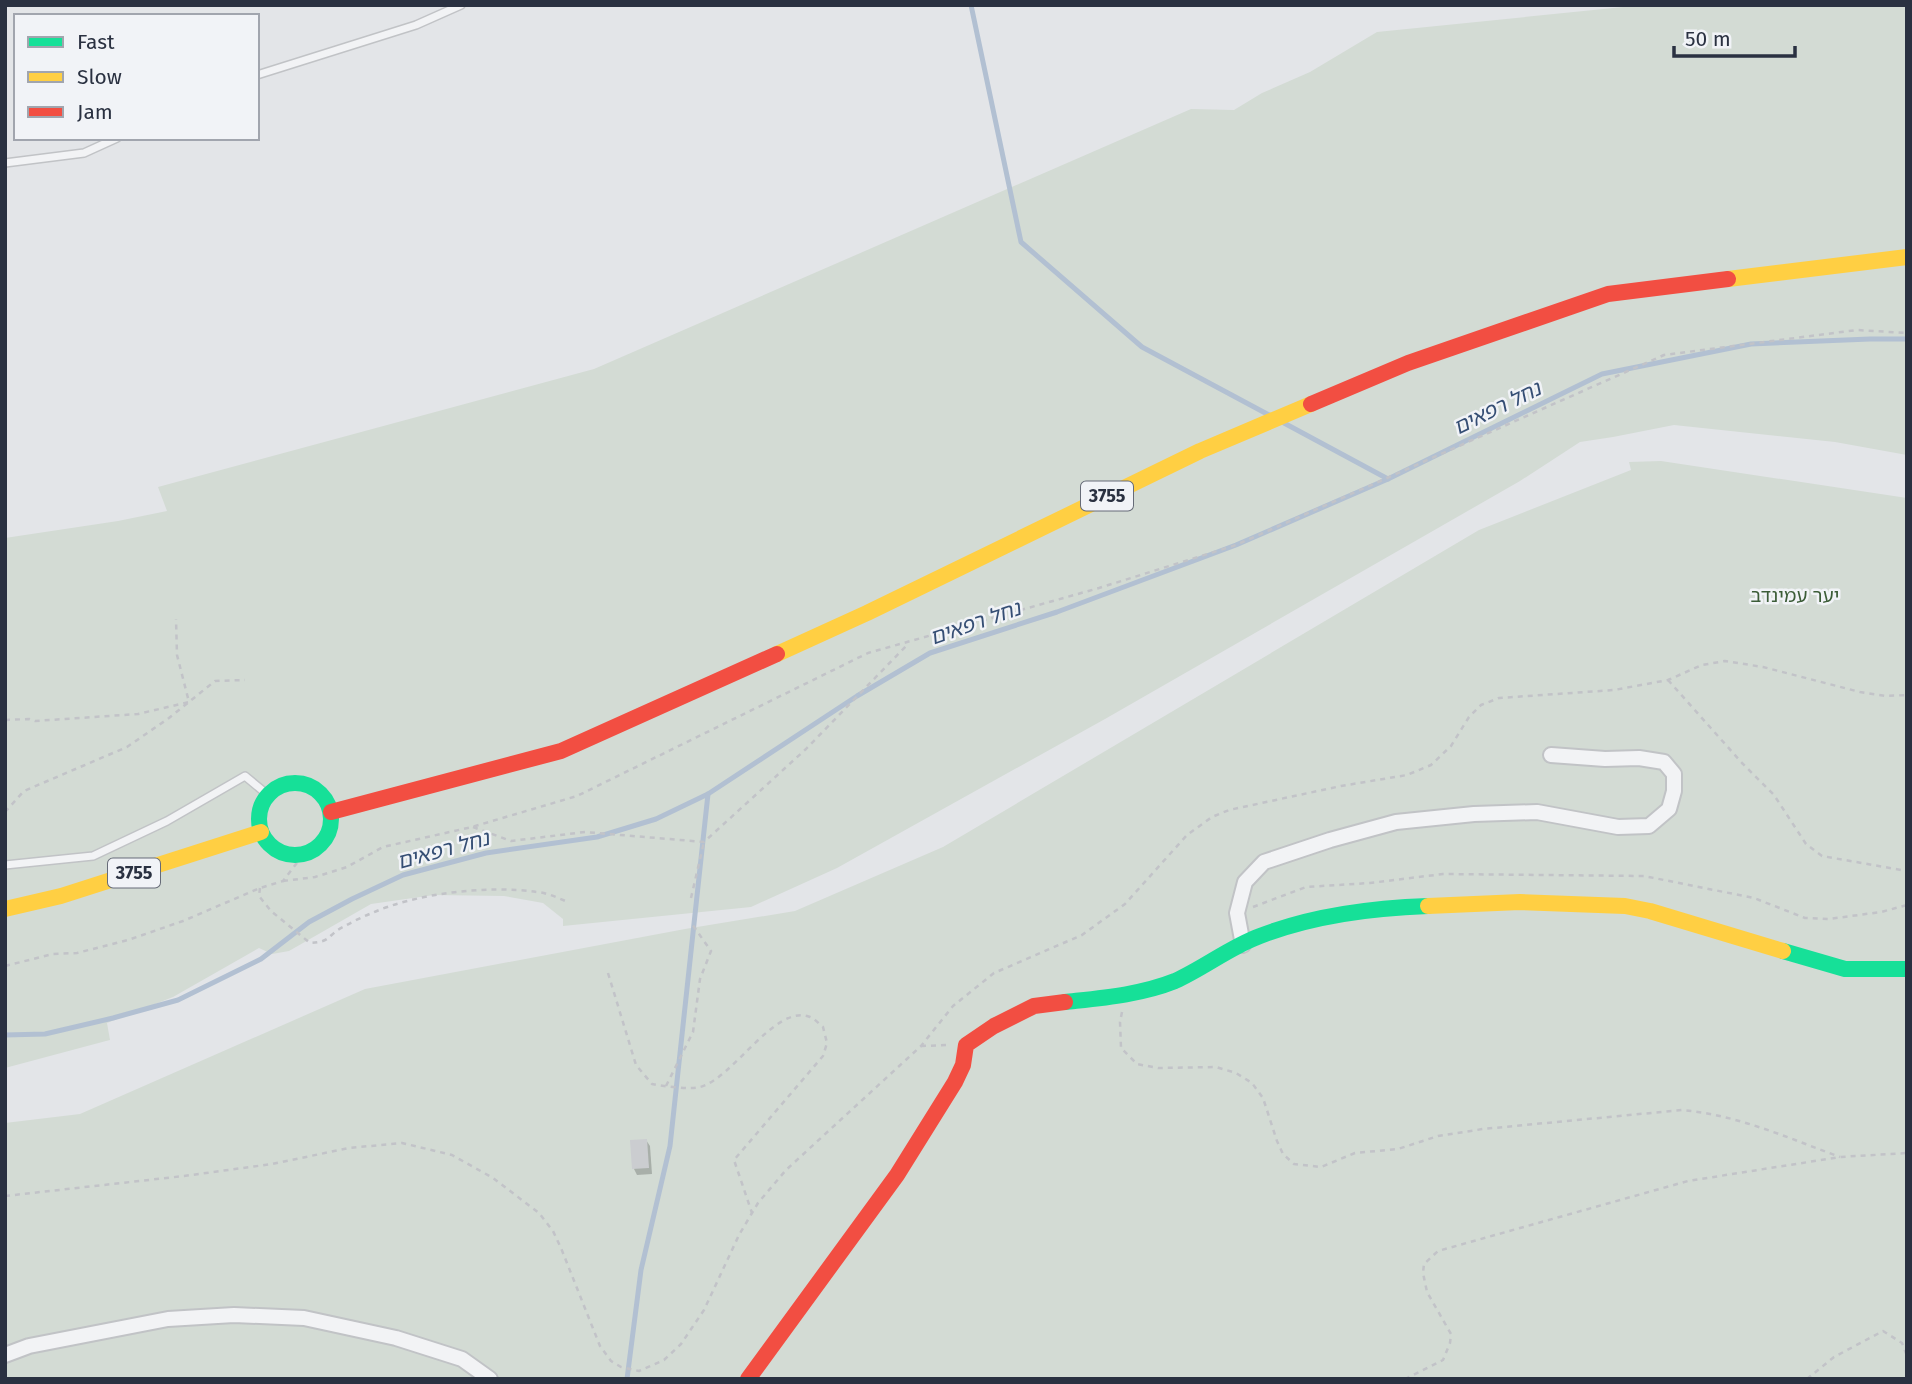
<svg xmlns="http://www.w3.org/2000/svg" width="1912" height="1384" font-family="'Fira Sans','Noto Sans Hebrew',sans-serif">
  <rect width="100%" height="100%" fill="#e3e5e8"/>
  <g fill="#d3dbd4">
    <path d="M 1643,5 L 1907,5 L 1907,455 L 1835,442 L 1674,425 L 1613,437 L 1580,442 L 1520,481 L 1105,719 L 837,868 L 751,907 L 563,926 L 563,919 L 543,903 L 504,896 L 434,895 L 371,904 L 289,951 L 272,954 L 259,948 L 173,997 L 107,1023 L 110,1040 L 106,1041 L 5,1068 L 5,538 L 118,521 L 167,511 L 158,487 L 594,369 L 1191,109 L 1234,110 L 1262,93 L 1310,72 L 1377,32 Z"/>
    <path d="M 1661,461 L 1907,498 L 1907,1379 L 5,1379 L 5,1123 L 80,1114 L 365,989 L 685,929 L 795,911 L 943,847 L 1479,530 L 1631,470 L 1629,462 Z"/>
  </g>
  <path fill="#0003" d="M 646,1140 L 650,1146 L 652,1174 L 637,1175 L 634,1169 Z"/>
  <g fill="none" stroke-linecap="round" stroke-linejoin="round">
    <g stroke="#b2c0d2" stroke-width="5">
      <path d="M 971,5 L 1021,242 L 1142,347 L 1269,415"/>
      <path d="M 1284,423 L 1388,479"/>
      <path d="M 5,1035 L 45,1034 L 113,1018 L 178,1000 L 261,959 L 309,922 L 352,899 L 403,875 L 486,853 L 597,837 L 656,819 L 708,794 L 857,696 L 930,653 L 1057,612 L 1236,545 L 1388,479 L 1602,374 L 1751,344 L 1870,339 L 1907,339"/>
      <path d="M 627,1379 L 641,1270 L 670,1146 L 708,794"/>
    </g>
  </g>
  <path fill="#cbcdd0" d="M 647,1139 L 649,1168 L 632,1169 L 630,1140 Z"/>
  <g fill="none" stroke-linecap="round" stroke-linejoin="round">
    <g stroke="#c1c3c6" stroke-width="10">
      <g id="lane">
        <path d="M 257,75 L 416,25 L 461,5"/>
        <path d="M 5,163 L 84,153 L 117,138"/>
        <path d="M 5,865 L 93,856 L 167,821 L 245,776 L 268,795"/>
      </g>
    </g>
    <g stroke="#c1c3c6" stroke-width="18">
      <g id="street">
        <path d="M 1243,945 L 1237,913 L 1245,882 L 1264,862 L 1330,840 L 1396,822 L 1474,814 L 1537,812 L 1618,827 L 1649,826 L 1669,809 L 1674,791 L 1674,774 L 1664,762 L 1639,758 L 1605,759 L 1551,755"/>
        <path d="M 5,1355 L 29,1346 L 168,1319 L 234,1315 L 304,1318 L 396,1338 L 462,1359 L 490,1379"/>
      </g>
    </g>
    <g stroke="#c2c3c8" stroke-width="2.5" stroke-dasharray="5 5" stroke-linecap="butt">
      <path d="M 1668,680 L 1742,763 L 1774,795 L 1806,844 L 1822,856 L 1907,871"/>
      <path d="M 5,720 L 29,719 L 35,721 L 138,714 L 189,702 L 177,655 L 176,619"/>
      <path d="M 5,812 L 24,791 L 127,747 L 169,718 L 215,681 L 245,680"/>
      <path d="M 473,827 L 511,841 L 585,832 L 704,842 L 806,749 L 908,644"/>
      <path d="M 283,881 L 315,877 L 347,867 L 383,847 L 472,827 L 577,796 L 868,653 L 1099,588 L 1236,545 L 1664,355 L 1857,330 L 1907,333"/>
      <path d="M 260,888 L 259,896 L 271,911 L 310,943 C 332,942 327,935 343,927 C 352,922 362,917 372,913 C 417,893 488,885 537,892 C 548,893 558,898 568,902"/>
      <path d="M 691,898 L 704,842"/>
      <path d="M 1253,907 L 1306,887 L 1370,883 L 1443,874 L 1644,876 L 1754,898 L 1805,918 L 1829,919 L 1881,912 L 1907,905"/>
      <path d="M 5,966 L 53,954 L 77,953 L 128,940 L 183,921 L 260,888 L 283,881 L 303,855"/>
      <path d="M 608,973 L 636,1065 L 652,1084 C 663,1086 690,1090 700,1087 C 733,1079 775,1003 810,1017 C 815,1019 819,1024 823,1027 L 827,1043 L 823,1056 L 734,1160 L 752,1213"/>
      <path d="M 1122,1012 L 1120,1022 L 1121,1048 L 1137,1064 L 1158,1068 L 1216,1067 L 1236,1073 L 1252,1083 L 1263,1098 L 1277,1141 L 1283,1154 L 1294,1164 L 1321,1167 L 1355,1153 L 1398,1149 L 1438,1136 L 1483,1129 L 1682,1110 C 1738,1115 1788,1138 1840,1157"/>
      <path d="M 921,1046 L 949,1045"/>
      <path d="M 666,1086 L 693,1032 L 700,979 L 711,951 L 692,924"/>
      <path d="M 5,1196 L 184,1176 L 272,1164 L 349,1148 L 402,1143 L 452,1155 L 493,1178 L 539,1213 L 553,1231 L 561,1248 L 600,1346 L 611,1361 L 621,1367 L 639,1371 L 664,1360 L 681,1344 L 704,1310 L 739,1235 L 752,1213 L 758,1203 L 786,1170 L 921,1046 L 953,1006 L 994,973 L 1082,935 L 1125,904 L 1187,835 L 1212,817 L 1229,810 L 1341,786 L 1407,775 L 1431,765 L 1451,746 L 1469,717 L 1481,705 L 1499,698 L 1614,690 L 1668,680 L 1702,665 L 1725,661 L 1763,667 L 1860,692 L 1886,696 L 1907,695"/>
      <path d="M 1405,1379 L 1443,1360 L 1450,1343 L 1451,1334 L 1427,1292 L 1423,1273 L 1424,1264 L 1438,1251 L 1688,1181 L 1840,1157 L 1907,1153"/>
      <path d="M 1807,1379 L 1834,1357 L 1883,1331 L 1902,1343 L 1907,1356"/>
    </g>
    <use href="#lane" stroke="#f2f3f5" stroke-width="7"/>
    <use href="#street" stroke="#f2f3f5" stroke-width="14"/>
    <g stroke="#16e098" stroke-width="16">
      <circle cx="295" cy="819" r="36"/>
      <path d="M 1783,951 L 1845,969 L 1907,969"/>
      <path d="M 1065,1002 C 1101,998 1140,995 1175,981 C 1204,968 1230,947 1260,936 C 1314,915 1371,908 1428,906"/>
    </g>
    <g stroke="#ffcf43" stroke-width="16">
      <path d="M 1728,279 L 1907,257"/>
      <path d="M 777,654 L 867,613 L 1200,451 L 1311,404"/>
      <path d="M 1428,906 L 1520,902 L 1625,906 L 1650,911 L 1783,951"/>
      <path d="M 5,909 L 61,896 L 261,832"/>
    </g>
    <g stroke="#f24e42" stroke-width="16">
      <path d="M 1311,404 L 1408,363 L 1608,294 L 1728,279"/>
      <path d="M 331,812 L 561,751 L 777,654"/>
      <path d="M 748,1379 L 897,1175 L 955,1082 L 963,1065 L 966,1045 L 994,1026 L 1034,1006 L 1065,1002"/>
    </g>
  </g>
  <g text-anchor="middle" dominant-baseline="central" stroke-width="5" stroke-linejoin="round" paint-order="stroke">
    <g fill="#f1f3f7" stroke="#666b78" stroke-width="2">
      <rect x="1081" y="481.5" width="52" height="29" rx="5"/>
      <rect x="108" y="858.5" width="52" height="29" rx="5"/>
    </g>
    <g font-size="18" font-weight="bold" fill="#2a3141">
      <text x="1107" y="496">3755</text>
      <text x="134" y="873">3755</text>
    </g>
    <g font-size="19" fill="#3c5d38" stroke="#f1f3f7">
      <text x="1795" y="595">יער עמינדב</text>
    </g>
    <g font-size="21" font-style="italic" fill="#354e74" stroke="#f1f3f7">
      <text transform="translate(1497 408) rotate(-26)">נחל רפאים</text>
      <text transform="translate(975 623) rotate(-19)">נחל רפאים</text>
      <text transform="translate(443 850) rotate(-15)">נחל רפאים</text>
    </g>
  </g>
  <rect width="1912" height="1384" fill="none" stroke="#2a3141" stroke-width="14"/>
  <rect x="14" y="14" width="245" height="126" fill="#f1f3f7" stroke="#a1a5ae" stroke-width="2"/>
  <rect x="28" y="37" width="35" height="10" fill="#16e098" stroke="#a1a5ae" stroke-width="2"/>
  <text x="77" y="49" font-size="21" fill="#2a3141">Fast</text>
  <rect x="28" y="72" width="35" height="10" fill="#ffcf43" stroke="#a1a5ae" stroke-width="2"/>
  <text x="77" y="84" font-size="21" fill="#2a3141">Slow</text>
  <rect x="28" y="107" width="35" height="10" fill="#f24e42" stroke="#a1a5ae" stroke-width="2"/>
  <text x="77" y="119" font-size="21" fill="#2a3141">Jam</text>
  <path d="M1674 46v10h121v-10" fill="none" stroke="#2a3141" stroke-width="3.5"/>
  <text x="1685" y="46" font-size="21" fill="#2a3141" stroke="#f1f3f7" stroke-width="5" paint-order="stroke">50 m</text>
</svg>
